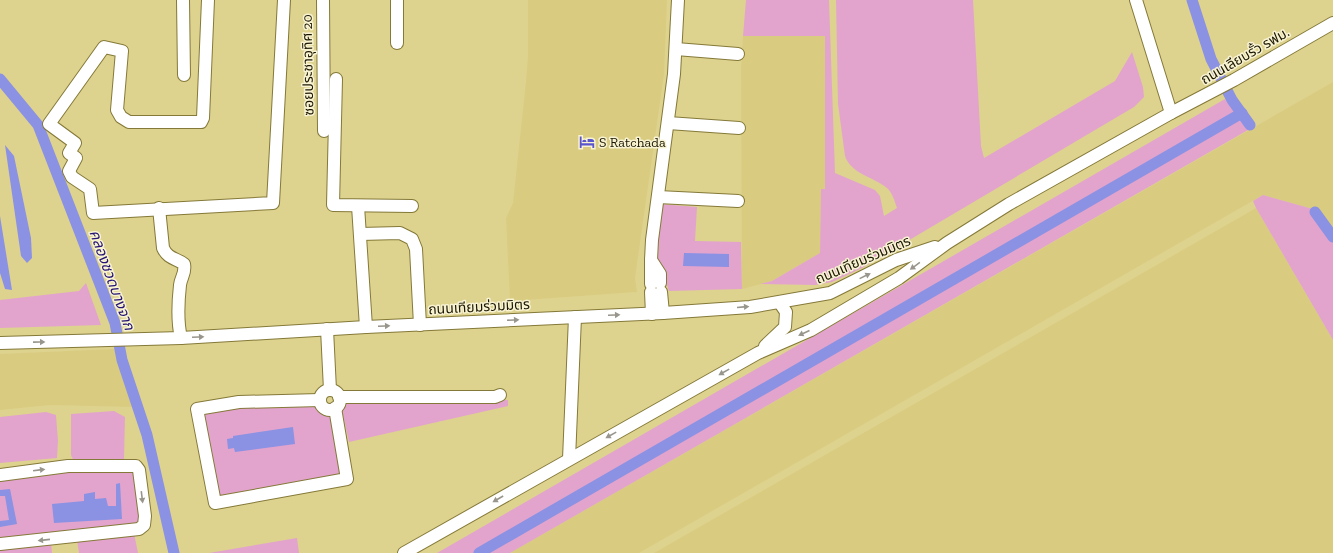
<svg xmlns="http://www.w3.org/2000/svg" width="1333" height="553" font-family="'Zilla Slab','Noto Sans Thai',serif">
  <rect width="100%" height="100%" fill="#ded28f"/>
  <g fill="#d9cc80">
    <path d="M 528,0 L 667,0 L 664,74 L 635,278 L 637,292 L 510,301 L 506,218 L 513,203 L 526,81 L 528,56 Z"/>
    <path d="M 743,36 L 825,36 L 825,189 L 821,189 L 820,253 L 772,281 L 742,289 L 741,69 Z"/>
    <path d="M 1333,82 L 1333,228 L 1320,211 L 1263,195 L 639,553 L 510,553 Z"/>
    <path d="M 1256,208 L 1333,340 L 1333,553 L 654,553 Z"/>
    <path d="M 115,349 L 132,407 L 50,405 L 0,410 L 0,354 Z"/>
  </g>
  <g fill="#e2a4cd">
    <path d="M 746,0 L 829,0 L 835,173 L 875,190 L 880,196 L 884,216 L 897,208 C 895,202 892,192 887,188 C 874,177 851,174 845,156 L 838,104 L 836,0 L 973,0 L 981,146 L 984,158 L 1115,81 L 1132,52 L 1143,87 L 1144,97 L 1134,107 L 862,268 L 832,282 L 815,285 L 760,284 L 772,281 L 820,253 L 821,189 L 825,189 L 825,36 L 743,36 Z"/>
    <path d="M 1225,99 L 1248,130 L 510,553 L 437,553 Z"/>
    <path d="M 1263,195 L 1320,211 L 1333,228 L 1333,340 L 1256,208 L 1253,201 Z"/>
    <path d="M 660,204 L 697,207 L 695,241 L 741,242 L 742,289 L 669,291 L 658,258 Z"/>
    <path d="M 86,283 L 101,325 L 0,328 L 0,300 L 79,291 Z"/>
    <path d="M 508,400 L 508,406 L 349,442 L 343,415 L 343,404 Z"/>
    <path d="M 315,402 L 322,410 L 333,413 L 343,474 L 220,498 L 203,412 L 232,407 Z"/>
    <path d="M 114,411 L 125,417 L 124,459 L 74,462 L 71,455 L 71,414 Z"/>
    <path d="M 46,412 L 56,415 L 58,441 L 57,458 L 0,463 L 0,417 Z"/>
    <path d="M 128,468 L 134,471 L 139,525 L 43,533 L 0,539 L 0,478 Z"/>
    <path d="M 134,533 L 138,553 L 79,553 L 77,540 Z"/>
    <path d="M 297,538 L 299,553 L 209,553 Z"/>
    <path d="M 51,542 L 52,553 L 0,553 L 0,550 Z"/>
  </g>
  <g fill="#8b91e3">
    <path d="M 5,145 L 14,156 L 31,238 L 32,258 L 27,263 L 21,256 Z"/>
    <path d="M 0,216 L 12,290 L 5,289 L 0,273 Z"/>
    <path d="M 684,253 L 729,254 L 729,267 L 683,266 Z"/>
    <path d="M 293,427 L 295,444 L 235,452 L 234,448 L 228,449 L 227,439 L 233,438 L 233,436 Z"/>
    <path d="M 120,483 L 122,519 L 54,523 L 52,504 L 84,501 L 84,494 L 95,492 L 95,499 L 106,498 L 108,506 L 116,506 L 116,484 Z"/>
    <path d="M 10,489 L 17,524 L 0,527 L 0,521 L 9,520 L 5,496 L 0,496 L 0,490 Z"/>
  </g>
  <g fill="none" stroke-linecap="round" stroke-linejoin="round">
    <g stroke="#8b91e3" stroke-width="11">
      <path d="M 1192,0 L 1211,59 L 1232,100 L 1250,125"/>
      <path d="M 0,79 L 38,125 L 115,323 L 122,360 L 147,435 L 174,553"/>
      <path d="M 1315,212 L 1333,237"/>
      <path d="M 479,553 L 1242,113"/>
    </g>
    <g stroke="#847938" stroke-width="14">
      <g id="minor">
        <path d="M 183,0 L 184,75"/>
        <path d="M 208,0 L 203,118 L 201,122 L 129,122 L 121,117 L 117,110 L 122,51 L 104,47 L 49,124 L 75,143 L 69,153 L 76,158 L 69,171 L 72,177 L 90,189 L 93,213 L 273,203 L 284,0"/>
        <path d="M 323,0 L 324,131"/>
        <path d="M 397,0 L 397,43"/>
        <path d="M 1136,0 L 1171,113"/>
        <path d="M 676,49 L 738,54"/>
        <path d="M 336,79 L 333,205 L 412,206"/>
        <path d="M 668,123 L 739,128"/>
        <path d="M 658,197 L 738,201"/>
        <path d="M 358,206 L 366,327"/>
        <path d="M 159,208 L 163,248 C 168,259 176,258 184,264 C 186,273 181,277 180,285 C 178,303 177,321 181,338"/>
        <path d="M 360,234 L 400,233 L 412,239 L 416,249 L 420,325"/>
        <path d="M 651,260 L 652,240 L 674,74 L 678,0"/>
        <path d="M 651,284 L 651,260 L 660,274 L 660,283"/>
        <path d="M 651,292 L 652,314"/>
        <path d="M 661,292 L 663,313"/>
        <path d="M 327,329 L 330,390"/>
        <path d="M 0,343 L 181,338 L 366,327 L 663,313 L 750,307 L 830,293 L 896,260 L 935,247"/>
        <path d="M 765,346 L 785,327 L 786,312 L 780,303"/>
        <circle cx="330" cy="400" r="10"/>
        <path d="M 339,397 L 495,397 L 500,395"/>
        <path d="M 320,400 L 239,402 L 197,409 L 215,503 L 347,479 L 335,408"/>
        <path d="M 569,459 L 575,317"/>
        <path d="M 0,475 L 68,466 L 136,466 L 139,470 L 145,516 L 144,525 L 139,529 L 0,544"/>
        <path d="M 404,553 L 758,353 L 811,330 L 899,278 L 947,243 L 1009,204 L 1171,113 L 1234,80 L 1333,23"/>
      </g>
    </g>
    <use href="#minor" stroke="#fff" stroke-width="12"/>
  </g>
  <defs><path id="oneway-solid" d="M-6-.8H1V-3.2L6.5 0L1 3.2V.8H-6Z"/></defs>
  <g fill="#98968c">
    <use href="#oneway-solid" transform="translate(915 266) rotate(144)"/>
    <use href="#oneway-solid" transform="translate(865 276) rotate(-26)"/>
    <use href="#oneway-solid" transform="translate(743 307) rotate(-5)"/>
    <use href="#oneway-solid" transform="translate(614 315) rotate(-2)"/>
    <use href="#oneway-solid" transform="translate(513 320) rotate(-3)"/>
    <use href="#oneway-solid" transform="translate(384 326) rotate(-2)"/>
    <use href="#oneway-solid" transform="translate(804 333) rotate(156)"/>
    <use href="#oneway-solid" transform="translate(198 337) rotate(-3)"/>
    <use href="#oneway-solid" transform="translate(39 342) rotate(-1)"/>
    <use href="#oneway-solid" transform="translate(724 372) rotate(151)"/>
    <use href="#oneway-solid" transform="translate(611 435) rotate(151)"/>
    <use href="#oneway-solid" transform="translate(39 470) rotate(-7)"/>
    <use href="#oneway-solid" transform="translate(142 497) rotate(83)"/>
    <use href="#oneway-solid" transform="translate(498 499) rotate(150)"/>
    <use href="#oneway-solid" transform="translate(44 540) rotate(174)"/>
  </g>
  <defs>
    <g id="hotel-bare" transform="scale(1.2)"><path d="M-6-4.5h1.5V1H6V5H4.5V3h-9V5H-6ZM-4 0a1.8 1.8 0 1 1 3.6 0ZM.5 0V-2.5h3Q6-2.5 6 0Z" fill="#5955cd" stroke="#f8f3d2" stroke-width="2.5" paint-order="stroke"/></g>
  </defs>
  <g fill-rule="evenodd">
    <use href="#hotel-bare" x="587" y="142"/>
  </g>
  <g text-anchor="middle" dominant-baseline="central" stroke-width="3" stroke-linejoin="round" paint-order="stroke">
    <g font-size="14" fill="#1b1600" stroke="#f8f3d2">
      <text transform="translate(1245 56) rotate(-30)">ถนนเลียบรั้ว รฟม.</text>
      <text transform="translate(308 65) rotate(-91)">ซอยประชาอุทิศ 20</text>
      <text transform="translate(863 260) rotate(-23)">ถนนเทียมร่วมมิตร</text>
      <text transform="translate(479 307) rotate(-3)">ถนนเทียมร่วมมิตร</text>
    </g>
    <g font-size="14" fill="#1b1600" stroke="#f8f3d2" text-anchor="start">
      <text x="599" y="142">S Ratchada</text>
    </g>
    <g font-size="15" font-style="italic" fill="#241373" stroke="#f8f3d2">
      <text transform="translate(112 280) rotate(70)">คลองชวดบางจาก</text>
    </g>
  </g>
</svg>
